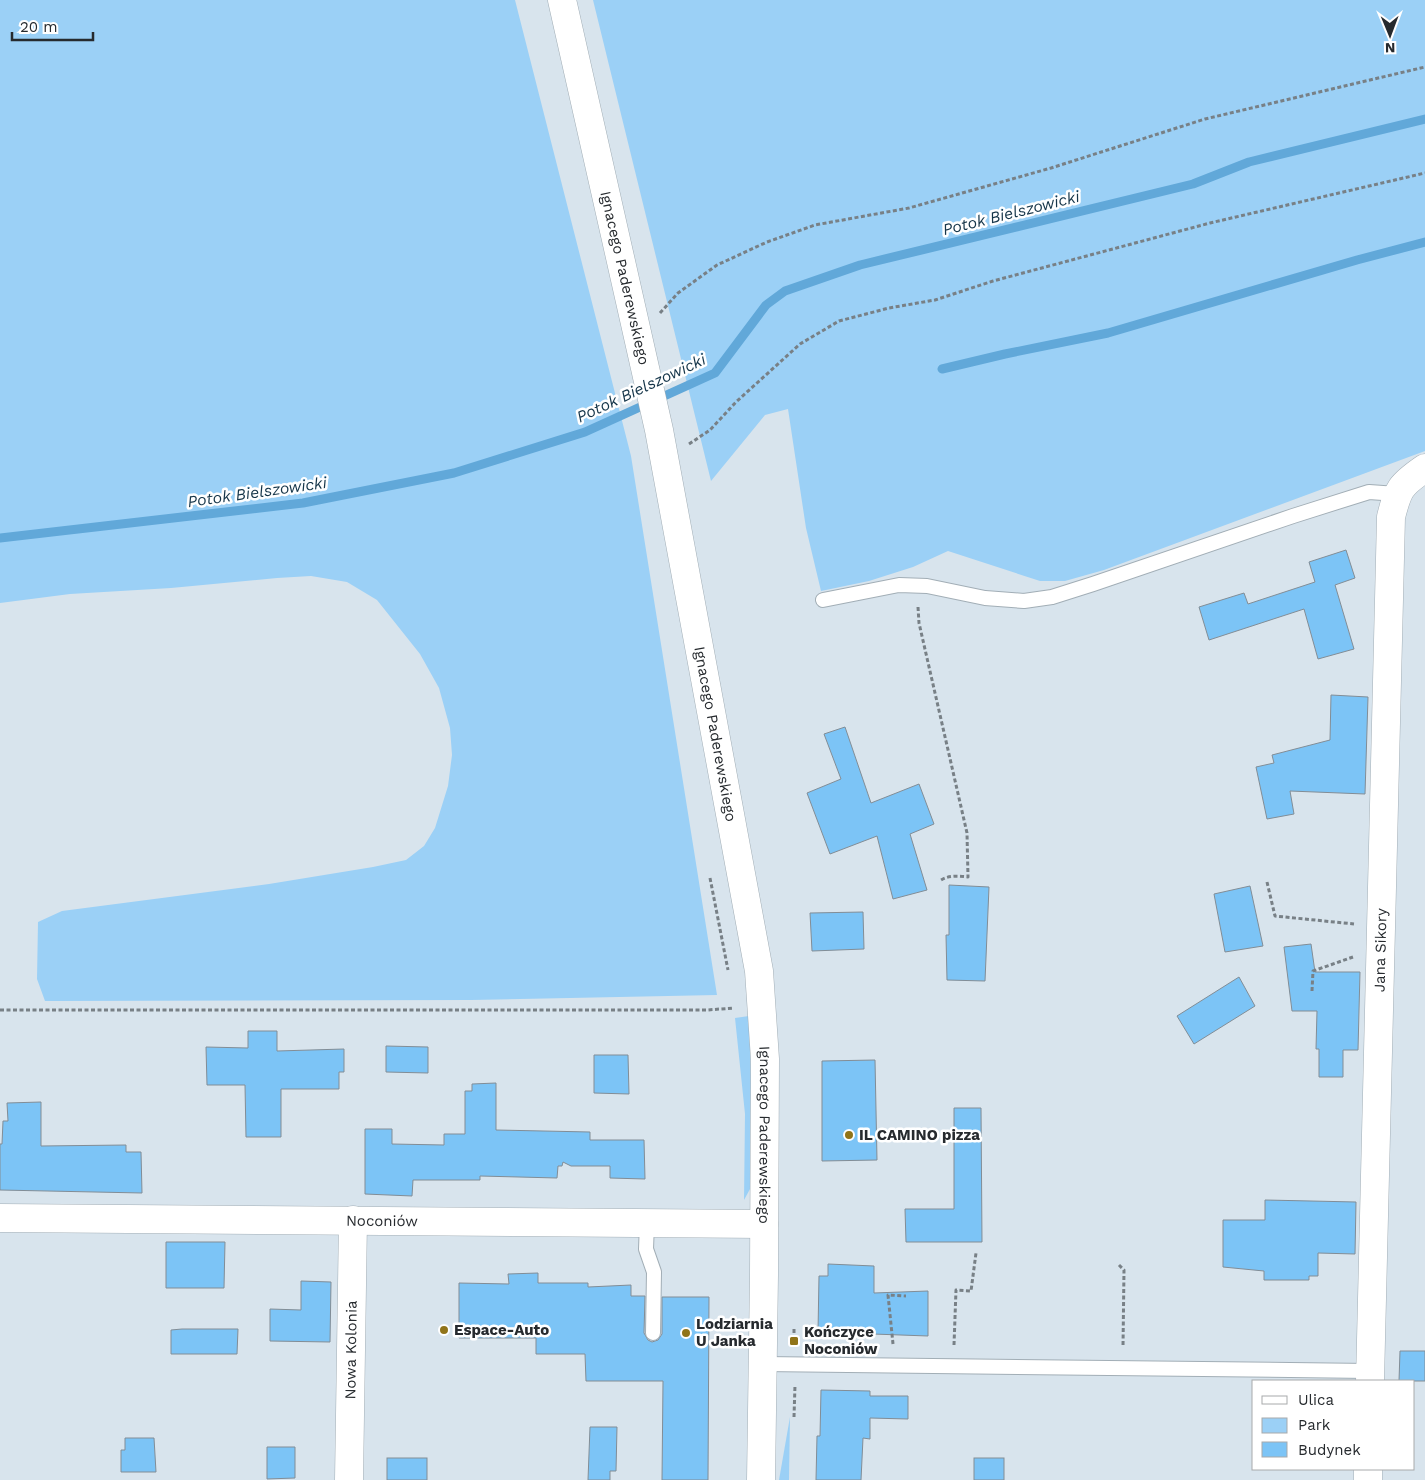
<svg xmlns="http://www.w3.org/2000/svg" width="1425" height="1480" font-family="'Work Sans',sans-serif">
  <rect width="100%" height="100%" fill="#d8e4ed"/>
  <g fill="#9bd0f6">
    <path d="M 0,0 L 515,0 L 631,456 L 717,995 L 471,1000 L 45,1001 L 37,979 L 38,922 L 62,911 L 269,884 L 373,867 L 406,860 L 424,846 L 435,828 L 448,786 L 452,755 L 450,728 L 439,688 L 420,654 L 377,600 L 347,582 L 311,576 L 277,578 L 171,588 L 70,594 L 0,603 Z"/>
    <path d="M 593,0 L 1425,0 L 1425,451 L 1104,570 L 1065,581 L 1040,581 L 948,551 L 913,567 L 869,581 L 821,591 L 806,528 L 788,409 L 765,415 L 711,481 Z"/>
    <path d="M 749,1016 L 751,1084 L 750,1189 L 744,1200 L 745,1114 L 735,1018 Z"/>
    <path d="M 790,1417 L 789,1480 L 779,1480 Z"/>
  </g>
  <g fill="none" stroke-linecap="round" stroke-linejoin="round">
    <g stroke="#61a8d9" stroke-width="9">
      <path d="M 942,369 L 1005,354 L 1108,333 L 1357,260 L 1425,242"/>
      <path d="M 0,538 L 303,503 L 454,473 L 585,432 L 715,373 L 766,305 L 785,291 L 860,265 L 1193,184 L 1249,162 L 1425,119"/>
    </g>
  </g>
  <g fill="#7cc4f6" stroke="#828d96">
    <path d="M 1346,550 L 1355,578 L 1335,585 L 1354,649 L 1318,659 L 1304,609 L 1209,640 L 1199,607 L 1244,593 L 1248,604 L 1315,582 L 1309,562 Z"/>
    <path d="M 1331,695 L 1368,697 L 1365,794 L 1290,791 L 1294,814 L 1267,819 L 1256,767 L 1274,763 L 1272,755 L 1330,740 Z"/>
    <path d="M 845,727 L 871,803 L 919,784 L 934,824 L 910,834 L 927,890 L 893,899 L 877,836 L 830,854 L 807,793 L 841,779 L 824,734 Z"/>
    <path d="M 949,885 L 989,887 L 985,981 L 947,980 L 946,935 L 949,935 Z"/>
    <path d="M 1250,886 L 1263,946 L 1225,952 L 1214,894 Z"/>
    <path d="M 863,912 L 864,949 L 812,951 L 810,913 Z"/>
    <path d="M 1311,944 L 1315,972 L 1360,972 L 1358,1050 L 1343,1050 L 1343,1077 L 1319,1077 L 1319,1049 L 1316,1049 L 1317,1011 L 1292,1011 L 1284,947 Z"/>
    <path d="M 1239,977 L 1255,1006 L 1194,1044 L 1177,1016 Z"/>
    <path d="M 248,1031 L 277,1031 L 277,1051 L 344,1049 L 344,1072 L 339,1072 L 339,1089 L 281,1089 L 281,1137 L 246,1137 L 245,1085 L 207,1085 L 206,1047 L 248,1048 Z"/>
    <path d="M 386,1046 L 428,1047 L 428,1073 L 386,1072 Z"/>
    <path d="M 594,1055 L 628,1055 L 629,1094 L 594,1093 Z"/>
    <path d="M 875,1060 L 877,1160 L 822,1161 L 822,1061 Z"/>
    <path d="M 496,1083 L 496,1130 L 590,1132 L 590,1140 L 644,1140 L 645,1179 L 610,1178 L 610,1166 L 571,1166 L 563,1162 L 562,1166 L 558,1166 L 557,1178 L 480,1176 L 480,1180 L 413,1180 L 412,1196 L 365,1194 L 365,1129 L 392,1129 L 392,1144 L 444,1145 L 444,1134 L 465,1134 L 465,1091 L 472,1091 L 472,1084 Z"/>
    <path d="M 41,1102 L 41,1146 L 126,1145 L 126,1152 L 141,1152 L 142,1193 L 0,1190 L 0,1144 L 2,1144 L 3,1121 L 8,1121 L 7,1103 Z"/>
    <path d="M 954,1108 L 981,1108 L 982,1242 L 906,1242 L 905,1209 L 954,1209 Z"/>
    <path d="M 1265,1200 L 1356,1202 L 1355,1254 L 1318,1253 L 1318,1276 L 1309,1276 L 1309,1280 L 1264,1280 L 1264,1271 L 1223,1267 L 1223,1220 L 1265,1220 Z"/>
    <path d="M 166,1242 L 225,1242 L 224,1288 L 166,1288 Z"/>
    <path d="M 828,1264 L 874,1266 L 874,1293 L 928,1291 L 928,1336 L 818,1332 L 819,1276 L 828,1276 Z"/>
    <path d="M 538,1273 L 538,1283 L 588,1283 L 588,1287 L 631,1285 L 631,1296 L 645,1296 L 644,1333 L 648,1340 L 652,1342 L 658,1340 L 662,1334 L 662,1297 L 709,1297 L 708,1480 L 662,1480 L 663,1381 L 586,1381 L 585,1354 L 536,1354 L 536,1338 L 459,1338 L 459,1283 L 509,1284 L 508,1274 Z"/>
    <path d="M 301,1281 L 331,1282 L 330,1342 L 270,1341 L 270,1309 L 301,1310 Z"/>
    <path d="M 182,1329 L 238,1329 L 237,1354 L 171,1354 L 171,1330 Z"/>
    <path d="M 1400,1351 L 1425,1351 L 1425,1381 L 1399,1381 Z"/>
    <path d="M 821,1390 L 870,1391 L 870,1396 L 908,1396 L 908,1419 L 870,1418 L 870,1439 L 863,1438 L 861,1480 L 816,1480 L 817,1436 L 820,1436 Z"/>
    <path d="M 590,1427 L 617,1427 L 616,1471 L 610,1471 L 610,1480 L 588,1480 Z"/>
    <path d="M 125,1438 L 154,1438 L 156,1472 L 121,1472 L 121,1450 L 125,1450 Z"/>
    <path d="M 267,1447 L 295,1447 L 295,1478 L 267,1479 Z"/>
    <rect x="387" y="1458" width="40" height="22"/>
    <rect x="974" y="1458" width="30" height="22"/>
  </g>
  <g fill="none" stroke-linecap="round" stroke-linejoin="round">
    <g stroke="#a2aeb6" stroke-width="16">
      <g id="lane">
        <path d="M 823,600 L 899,585 L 927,586 L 985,598 L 1024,601 L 1052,597 L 1093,584 L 1293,516 L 1369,492 L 1397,494"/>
        <path d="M 647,1223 L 646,1249 L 654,1272 L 653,1333"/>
        <path d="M 763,1364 L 1370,1371"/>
      </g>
    </g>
    <g stroke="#a2aeb6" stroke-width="29">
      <g id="street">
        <path id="s1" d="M 0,1218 L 764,1224"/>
        <path id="s2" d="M 1370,1381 L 1391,517 C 1398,489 1400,485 1425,468"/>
        <path id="s3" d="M 349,1480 L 353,1220"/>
        <path d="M 1368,1480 L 1368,1469"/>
      </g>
    </g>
    <g stroke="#a2aeb6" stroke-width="29">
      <g id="secondary">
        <path id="s4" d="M 562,0 L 659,430 L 759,971 L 765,1059 L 764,1275 L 761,1480"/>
      </g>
    </g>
    <g stroke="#788086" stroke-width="3" stroke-dasharray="4 2.5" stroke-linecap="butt">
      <path d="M 660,313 L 678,293 L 717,265 L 767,242 L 815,225 L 909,208 L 1051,168 L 1205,119 L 1425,67"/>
      <path d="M 689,444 L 710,430 L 736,402 L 800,344 L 839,321 L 889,308 L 935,300 L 993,281 L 1210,223 L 1425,173"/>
      <path d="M 918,607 L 919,623 L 967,833 L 968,877 C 959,876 949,875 941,880"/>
      <path d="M 710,878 L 728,970"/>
      <path d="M 1267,882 L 1275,916 L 1354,924"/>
      <path d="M 1312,991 L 1313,971 L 1353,957"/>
      <path d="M 0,1010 L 707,1010 L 734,1008"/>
      <path d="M 1119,1265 L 1124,1270 L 1123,1347"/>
      <path d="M 794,1329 L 794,1344"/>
      <path d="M 893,1344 L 888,1295 L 906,1296"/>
      <path d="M 954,1345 L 956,1290 L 971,1291 L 976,1253"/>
      <path d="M 794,1417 L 795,1385"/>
    </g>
    <use href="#lane" stroke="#fff" stroke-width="14"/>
    <use href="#street" stroke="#fff" stroke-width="28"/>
    <use href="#secondary" stroke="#fff" stroke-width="28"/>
  </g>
  <g fill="#907419" stroke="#fff" stroke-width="2">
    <circle cx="849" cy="1135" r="5"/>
    <circle cx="444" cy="1330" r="5"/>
    <circle cx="686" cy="1333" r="5"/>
    <rect x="789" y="1336" width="10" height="10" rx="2.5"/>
  </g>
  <g text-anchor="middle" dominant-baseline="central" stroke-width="5" stroke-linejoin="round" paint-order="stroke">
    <g font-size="15" fill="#262a2e" stroke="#fff">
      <text stroke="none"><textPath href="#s4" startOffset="285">Ignacego Paderewskiego</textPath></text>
      <text stroke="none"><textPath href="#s4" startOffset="750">Ignacego Paderewskiego</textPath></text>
      <text stroke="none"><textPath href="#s2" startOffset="431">Jana Sikory</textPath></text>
      <text stroke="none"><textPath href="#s4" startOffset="1155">Ignacego Paderewskiego</textPath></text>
      <text stroke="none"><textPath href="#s1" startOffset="382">Noconiów</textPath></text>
      <text stroke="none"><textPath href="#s3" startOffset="130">Nowa Kolonia</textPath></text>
    </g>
    <g font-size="15" font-weight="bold" fill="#262a2e" stroke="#fff" text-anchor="start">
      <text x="859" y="1135">IL CAMINO pizza</text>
      <text x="696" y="1324">Lodziarnia<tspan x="696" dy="17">U Janka</tspan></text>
      <text x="454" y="1330">Espace-Auto</text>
      <text x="804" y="1332">Kończyce<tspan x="804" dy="17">Noconiów</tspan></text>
    </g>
    <g font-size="16" font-style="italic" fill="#153549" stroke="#fff">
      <text transform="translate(1011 213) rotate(-14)">Potok Bielszowicki</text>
      <text transform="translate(641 388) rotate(-25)">Potok Bielszowicki</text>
      <text transform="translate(257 492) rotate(-8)">Potok Bielszowicki</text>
    </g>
  </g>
  <rect x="1252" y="1380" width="162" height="90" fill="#ffffff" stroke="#a8aaab"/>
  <rect x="1262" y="1396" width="25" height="8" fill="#ffffff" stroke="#a8aaab"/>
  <text x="1298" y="1405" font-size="15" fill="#262a2e">Ulica</text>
  <rect x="1262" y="1418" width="25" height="15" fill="#9bd0f6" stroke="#a8aaab"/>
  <text x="1298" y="1430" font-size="15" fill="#262a2e">Park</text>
  <rect x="1262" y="1442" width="25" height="15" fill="#7cc4f6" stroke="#a8aaab"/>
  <text x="1298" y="1455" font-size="15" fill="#262a2e">Budynek</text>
  <g transform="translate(1390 35) rotate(179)" stroke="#ffffff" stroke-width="4" paint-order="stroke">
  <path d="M0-4L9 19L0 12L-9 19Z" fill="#262a2e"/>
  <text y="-8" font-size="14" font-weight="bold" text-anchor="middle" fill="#262a2e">N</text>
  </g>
  <path d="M12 32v8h81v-8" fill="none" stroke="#262a2e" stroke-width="2.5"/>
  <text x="20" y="32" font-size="15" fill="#262a2e" stroke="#ffffff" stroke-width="4" paint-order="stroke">20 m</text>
</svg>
